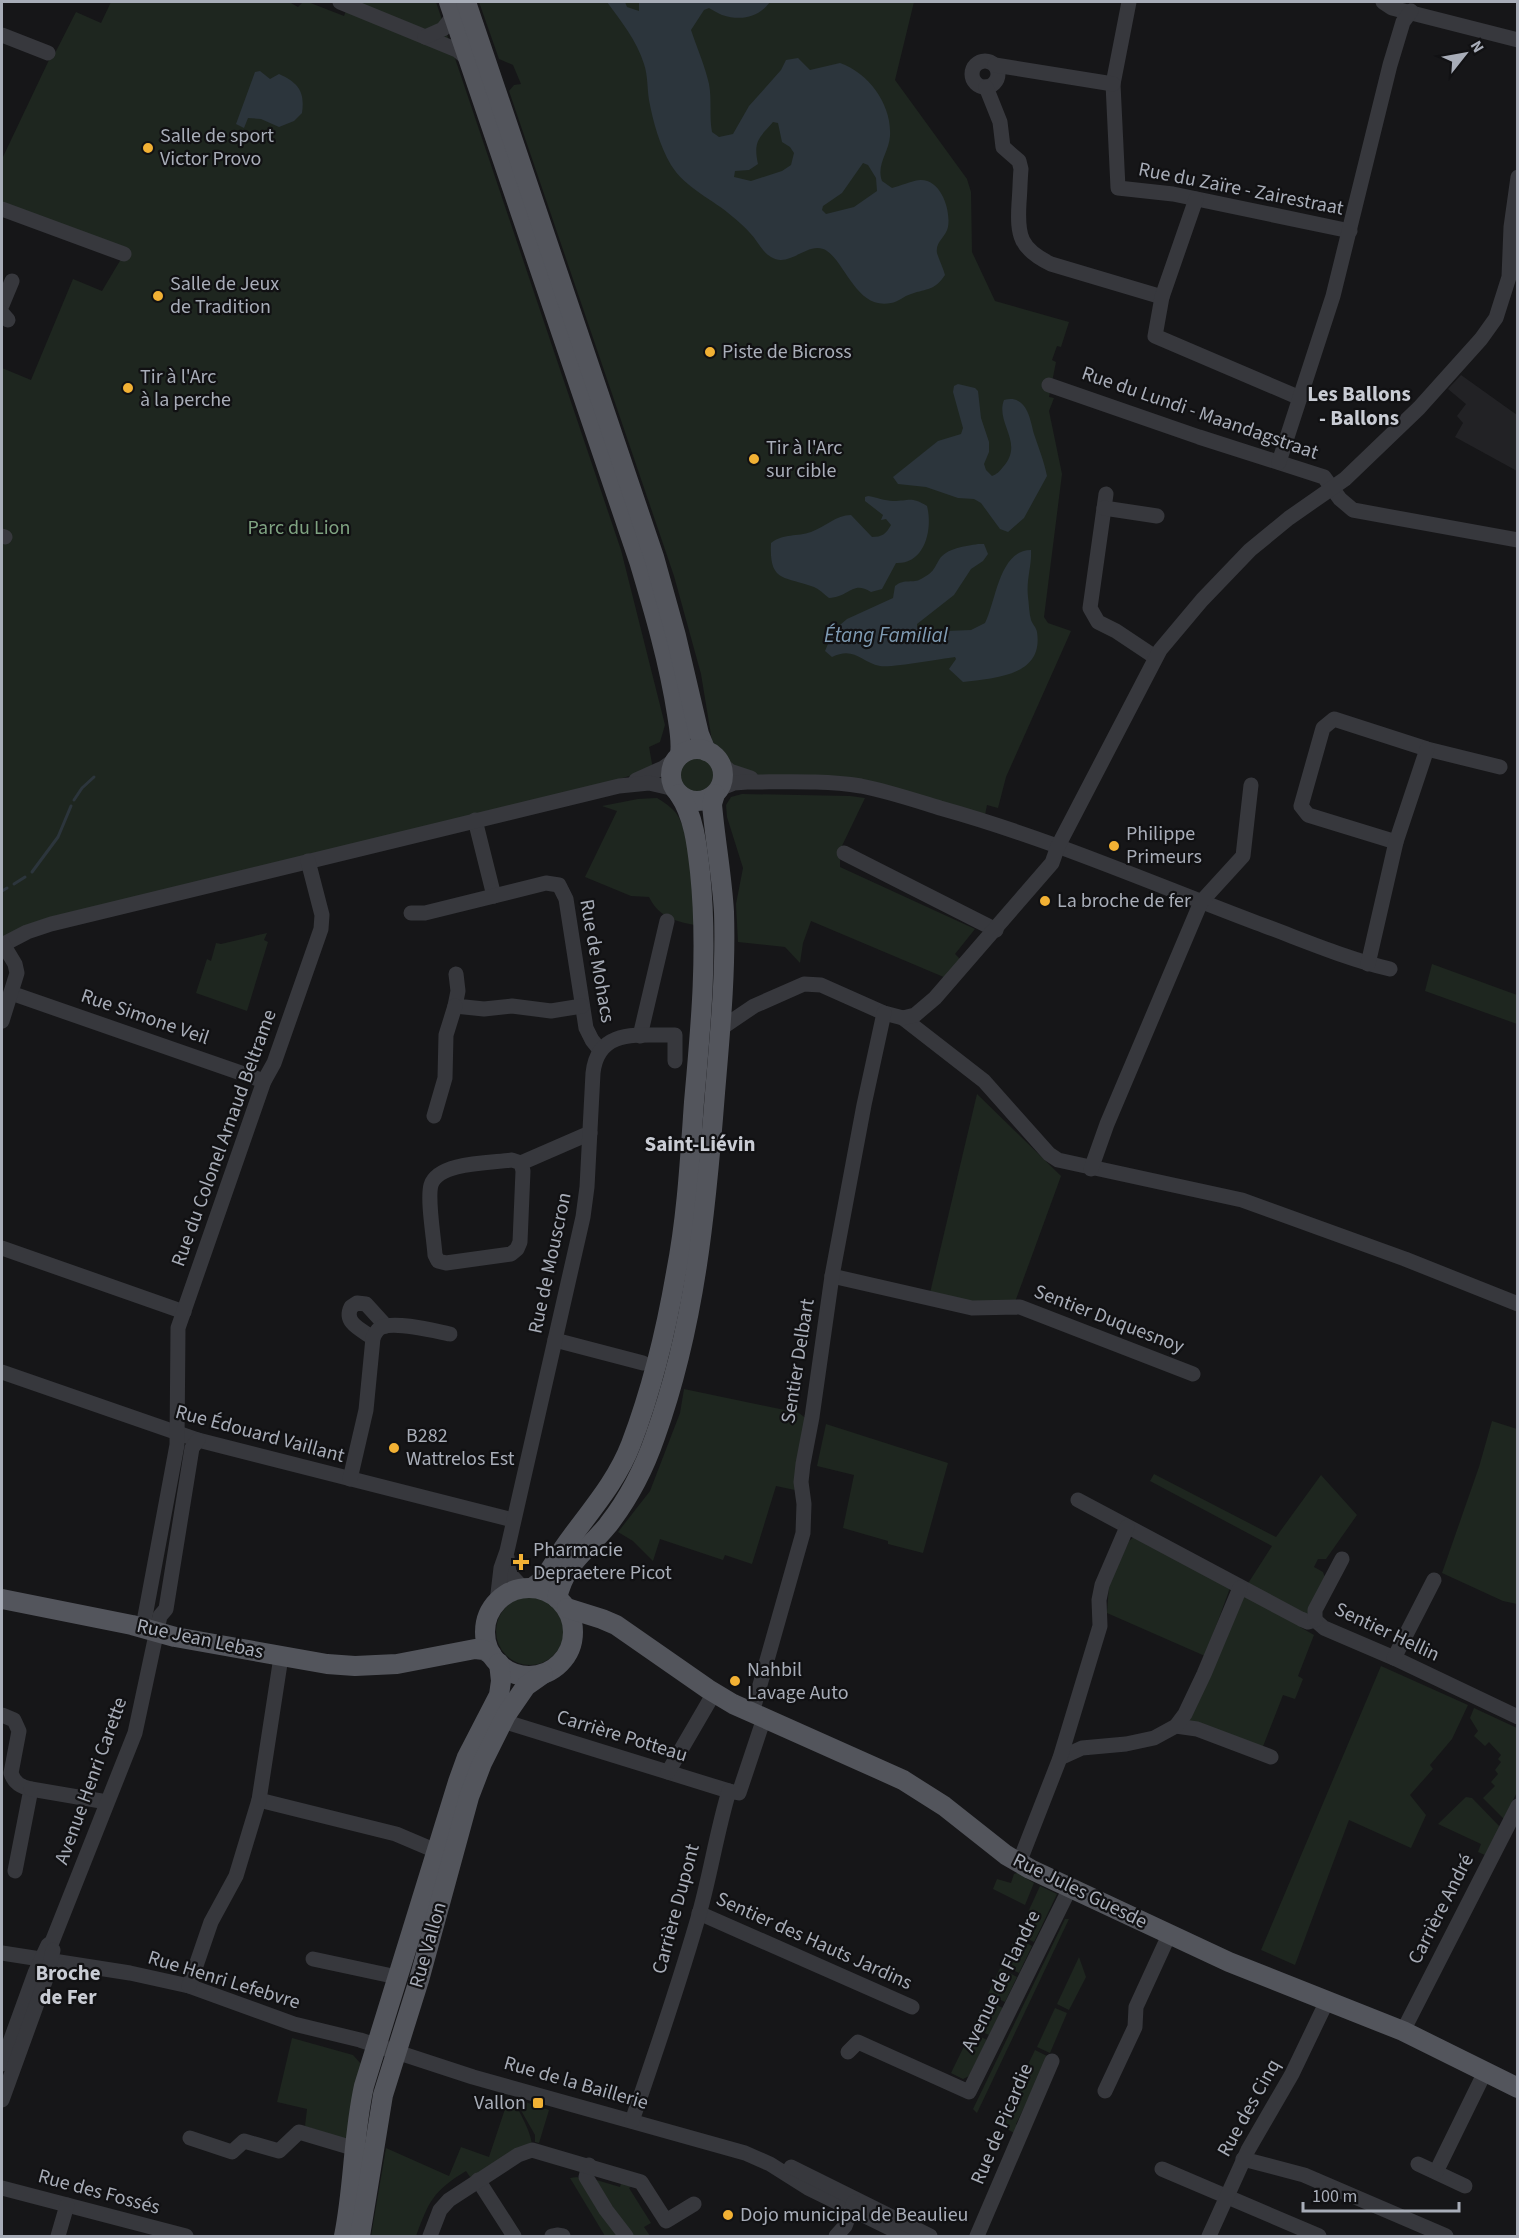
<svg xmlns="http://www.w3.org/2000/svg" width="1519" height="2238" font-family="'Source Sans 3',sans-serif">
  <rect width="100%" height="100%" fill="#161618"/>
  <path fill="#222225" d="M 1461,375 L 1517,415 L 1517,471 L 1455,437 L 1463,423 L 1457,416 L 1466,404 L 1448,389 Z"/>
  <g fill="#1e261f">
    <path d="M 111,2 L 289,2 L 298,7 L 303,2 L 308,2 L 344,16 L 349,2 L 436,2 L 621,550 L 665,725 L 660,742 L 649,747 L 653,769 L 606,783 L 2,940 L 2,368 L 31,380 L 73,279 L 102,291 L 124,254 L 2,204 L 2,159 L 49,60 L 52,59 L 76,12 L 101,23 Z"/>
    <path d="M 479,2 L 914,2 L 895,80 L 967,179 L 971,192 L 972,252 L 995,301 L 1069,322 L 1061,347 L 1057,346 L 1052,360 L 1056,362 L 1049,397 L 1054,398 L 1049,411 L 1062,474 L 1044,617 L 1048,623 L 1071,631 L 1006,777 L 998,808 L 987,805 L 985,815 L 783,778 L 744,773 L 729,764 L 712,741 L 701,674 L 674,576 L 509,91 L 514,85 L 521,84 L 513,65 L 499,59 Z"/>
    <circle cx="697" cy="775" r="19"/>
    <path d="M 742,794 L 850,796 L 865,798 L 840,850 L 840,867 L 975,929 L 955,954 L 960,959 L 946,978 L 811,921 L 803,943 L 800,963 L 785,947 L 738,942 L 736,904 L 743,868 L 727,817 L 726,805 L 731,797 Z"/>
    <path d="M 657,798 C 664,802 671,807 676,813 C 692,835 693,897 695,925 C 674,921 659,917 649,897 L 631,896 L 585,877 L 617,811 L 602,806 L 638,799 Z"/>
    <path d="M 267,933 L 264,940 L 268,942 L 247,1011 L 196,993 L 207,959 L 211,961 L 216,943 L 221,944 Z"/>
    <path d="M 1432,964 L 1517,995 L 1517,1024 L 1425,991 Z"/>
    <path d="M 977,1094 L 1061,1176 L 1015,1302 L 989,1306 L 930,1293 Z"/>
    <path d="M 684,1389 L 799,1413 L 808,1420 L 795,1490 L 776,1486 L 752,1564 L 725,1555 L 723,1560 L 660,1539 L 653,1561 L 633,1541 L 618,1532 L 650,1491 L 680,1413 Z"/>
    <path d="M 1492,1421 L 1517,1429 L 1517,1604 L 1503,1601 L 1442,1573 L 1479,1467 Z"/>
    <path d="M 826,1424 L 948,1463 L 923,1553 L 888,1544 L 888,1541 L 843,1528 L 854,1475 L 817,1466 Z"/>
    <path d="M 1154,1474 L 1276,1537 L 1321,1475 L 1357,1515 L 1326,1559 L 1318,1559 L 1314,1567 L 1323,1572 L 1326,1580 L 1300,1627 L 1314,1635 L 1298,1676 L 1303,1679 L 1295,1699 L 1283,1695 L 1262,1749 L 1187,1720 L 1247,1585 L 1272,1546 L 1150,1481 Z"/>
    <path d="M 1134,1537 L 1230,1588 L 1205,1656 L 1107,1613 L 1109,1585 L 1129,1541 Z"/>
    <circle cx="530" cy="1631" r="34"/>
    <path d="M 1381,1666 L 1468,1705 L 1452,1739 L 1430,1765 L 1433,1769 L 1410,1795 L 1426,1815 L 1411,1848 L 1349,1820 L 1295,1965 L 1261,1950 Z"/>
    <path d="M 1474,1708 L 1517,1728 L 1517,1792 L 1504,1819 L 1483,1798 L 1495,1786 L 1491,1782 L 1498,1774 L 1495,1770 L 1501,1762 L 1498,1759 L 1501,1755 L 1489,1742 L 1485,1746 L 1474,1736 L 1478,1731 L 1470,1718 Z"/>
    <path d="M 1466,1797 L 1472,1798 L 1500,1827 L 1485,1855 L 1478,1852 L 1481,1844 L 1438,1824 Z"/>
    <path d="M 1017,1873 L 1034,1883 L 1025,1905 L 993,1889 L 997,1879 L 1011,1883 L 1014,1874 Z"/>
    <path d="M 1040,1886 L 1057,1894 L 1034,1942 L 1018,1934 Z"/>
    <path d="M 1065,1919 L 1069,1919 L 977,2113 L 973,2109 Z"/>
    <path d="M 1016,1937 L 1032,1946 L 1019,1973 L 1002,1965 Z"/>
    <path d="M 1079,1957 L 1086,1977 L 1069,2010 L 1057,2004 Z"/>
    <path d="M 1000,1968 L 1017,1977 L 1005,2002 L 988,1994 Z"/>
    <path d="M 986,2000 L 1003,2008 L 989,2035 L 972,2027 Z"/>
    <path d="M 1055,2008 L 1067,2013 L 1050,2053 L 1037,2047 Z"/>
    <path d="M 971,2032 L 987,2040 L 969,2076 L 963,2079 L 951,2073 Z"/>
    <path d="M 292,2038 L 353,2055 L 361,2064 L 348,2140 L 305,2126 L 307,2109 L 277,2102 Z"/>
    <path d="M 1035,2050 L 1049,2057 L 1016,2124 L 1019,2129 L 1016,2134 L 994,2122 L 997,2114 L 1003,2117 Z"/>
    <path d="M 509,2097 C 517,2105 532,2133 532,2146 L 472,2180 L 466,2171 C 433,2191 429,2201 416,2236 L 371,2236 L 386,2148 L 449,2176 L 461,2147 L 489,2157 Z"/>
    <path d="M 514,2098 L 549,2110 L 539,2143 L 535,2142 L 535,2135 Z"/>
    <path d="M 577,2177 L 584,2180 L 623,2236 L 605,2236 L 570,2178 Z"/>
    <path d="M 593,2179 L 620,2187 L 622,2180 L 635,2184 L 629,2188 L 651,2223 L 644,2227 L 650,2236 L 630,2236 Z"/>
  </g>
  <g fill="#2c353c" fill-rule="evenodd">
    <path d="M 607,2 L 625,2 L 627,7 L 639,11 L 639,2 L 770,2 C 758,18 741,21 722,15 C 717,13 713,10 709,8 L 704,10 L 691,30 C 697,48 705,66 709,84 C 712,100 709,116 712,132 L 719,137 L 733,134 L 749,106 L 781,70 L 786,60 L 798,58 L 810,70 L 840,63 C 869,73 892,105 890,136 C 889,152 876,165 882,181 L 892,188 C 901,186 910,181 920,180 C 941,179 951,210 948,227 C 946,237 935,242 937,253 C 939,260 943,267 945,275 C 934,291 928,288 911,294 C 904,296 898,302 891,303 C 857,310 846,264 827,251 C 809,239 790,269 771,257 C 762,252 757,240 750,233 C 745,227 739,222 733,217 C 713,199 686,189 671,165 C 660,146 653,122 649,100 C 647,88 648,76 644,64 C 637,41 621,21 607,2 ZM 773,122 L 778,123 L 782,142 L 790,147 L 794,153 L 791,165 L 782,171 L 751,181 L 734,177 L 735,171 L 749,170 L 758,164 C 753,141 759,138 773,122 ZM 863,163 L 868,165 L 876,178 L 877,191 L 854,207 L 826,214 L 822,210 L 823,206 L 842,193 Z"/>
    <path d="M 260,71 L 270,79 L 279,74 C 299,83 305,92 302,113 L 294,121 L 279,127 L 261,119 L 248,118 L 244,128 L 236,124 L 255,72 Z"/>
    <path d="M 958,384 L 975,388 L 978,391 L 981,418 L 989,442 L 989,452 L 984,464 L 986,470 L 992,476 C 997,474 999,472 1003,467 C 1025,443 995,423 1004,400 C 1027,394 1030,419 1034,434 C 1039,449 1044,461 1047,476 L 1024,518 L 1008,532 L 1000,529 L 981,503 L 974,499 L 958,498 L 926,487 L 898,484 L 893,477 L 938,441 L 961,434 L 963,428 L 953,392 L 954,386 Z"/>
    <path d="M 868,496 C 876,497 885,501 893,501 C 909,501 911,496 927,506 C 933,529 925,564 896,563 L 882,589 L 871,592 C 852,580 850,597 829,598 C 824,594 819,589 814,587 C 784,576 769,583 771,543 C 784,533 797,537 811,532 C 825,527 836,515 851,515 L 872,537 C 882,537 886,534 891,525 L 886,519 L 881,520 L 883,515 L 865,501 L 865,497 Z"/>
    <path d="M 978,544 L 984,544 L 988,554 L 983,561 L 971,569 L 954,595 L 917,624 L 917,627 L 922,632 L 971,630 L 985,623 C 996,602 999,550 1031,550 C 1032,565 1026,580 1028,597 C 1029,604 1029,613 1031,620 C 1033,625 1036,627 1037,632 C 1044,677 993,678 963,682 L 949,669 L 956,659 L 955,657 C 939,659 892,668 880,666 C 861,662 854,646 832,657 L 825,651 L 834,630 L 847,619 L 893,598 L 895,586 C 905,578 913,584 921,579 C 934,572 933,570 939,560 C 946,548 966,546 978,544 Z"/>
  </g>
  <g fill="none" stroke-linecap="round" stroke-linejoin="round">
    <g stroke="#2c353c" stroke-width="3">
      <path d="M 74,800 L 82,788 L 94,777"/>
      <path d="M 32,872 L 58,837 L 71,806"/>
      <path d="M 14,884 L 25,877"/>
      <path d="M 2,891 L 7,888"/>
    </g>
    <g stroke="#37383d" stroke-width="15">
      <path d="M 340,2 L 457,50 L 469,60"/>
      <path d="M 1129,2 L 1113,84 L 1118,188 L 1173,194 L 1350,231"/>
      <path d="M 1383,2 L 1392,8 L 1518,40"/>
      <path d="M 2,35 L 48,53"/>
      <path d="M 425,37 L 443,29 L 454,15"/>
      <circle cx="985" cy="74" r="13"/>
      <path d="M 995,65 L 1113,84"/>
      <path d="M 986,87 L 1000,122 L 1003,147 L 1019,161 L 1021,169 C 1020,180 1020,191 1019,203 C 1017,236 1020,249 1051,264 L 1162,297"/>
      <path d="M 1196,199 L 1162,297 L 1155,336 L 1300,398"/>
      <path d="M 2,209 L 124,254"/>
      <path d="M 2,305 L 12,281"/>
      <path d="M 2,313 L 8,320"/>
      <path d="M 1049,385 L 1199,437 L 1324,477 L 1340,499 L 1353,510 L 1518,540"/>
      <path d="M 1279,462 L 1333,296 L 1390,65 L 1403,22 L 1411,11"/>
      <path d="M 1106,494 L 1090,608 L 1098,622 L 1116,631 L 1155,657"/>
      <path d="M 1104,508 L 1157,516"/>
      <path d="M 2,536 L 5,537"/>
      <path d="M 718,761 L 730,771 L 751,778"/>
      <path d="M 636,780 L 663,768 L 677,758"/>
      <path d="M 719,789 L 734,783 L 747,782 C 784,782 824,780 861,786 C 887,791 914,800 940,808 C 1048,838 1151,883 1257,923 C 1301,939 1344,958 1390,969"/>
      <path d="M 475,820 L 494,896"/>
      <path d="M 1396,842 L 1308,815 L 1301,806 L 1323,728 L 1334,719 L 1427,749 L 1500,767"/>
      <path d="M 844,853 L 996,930"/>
      <path d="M 411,913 L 425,913 L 546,883 L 559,885 L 566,899 L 586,1028 L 592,1040 L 600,1050"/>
      <path d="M 2,945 L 27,932 L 51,924 L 619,786 L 649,783 L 675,789"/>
      <path d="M 1368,964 L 1396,842 L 1427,749"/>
      <path d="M 456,974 L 458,991 L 455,1006 L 484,1009 L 512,1006 L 551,1011 L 582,1006"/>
      <path d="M 11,993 L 264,1081"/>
      <path d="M 903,1018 L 984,1081 L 1049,1154 L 1058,1160 L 1242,1200 L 1405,1259 L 1518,1304"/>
      <path d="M 2,1021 L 17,973 L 15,964 L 3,944"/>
      <path d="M 720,1029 L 754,1006 L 804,984 L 821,985 L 884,1013 L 903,1018 L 915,1015 L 935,998 L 1052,863 L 1058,846 L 1160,650 L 1202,600 L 1250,550 L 1289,518 L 1345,479 L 1419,408 L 1481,339 L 1496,318 L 1509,277 L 1511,227 L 1518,177"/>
      <path d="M 640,1036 L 667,921"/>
      <path d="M 434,1116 L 445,1078 L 446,1035 L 455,1006"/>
      <path d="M 521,1163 L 523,1171 L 520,1242 L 517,1249 L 511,1254 L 446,1263 L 438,1261 L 435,1255 C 434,1239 427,1199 431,1185 C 438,1162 491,1163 512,1160 L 521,1163 L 590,1133"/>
      <path d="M 1091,1169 L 1107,1124 L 1201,902 L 1243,856 L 1251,785"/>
      <path d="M 2,1248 L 184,1312"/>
      <path d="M 832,1276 L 972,1308 L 1020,1307 L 1193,1374"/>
      <path d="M 373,1338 C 362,1330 343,1323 351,1307 L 357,1303 L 366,1304 L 386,1326"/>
      <path d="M 555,1340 L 643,1363"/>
      <path d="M 2,1372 L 198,1440 L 513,1520"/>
      <path d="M 350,1479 L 366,1410 L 373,1338 C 375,1333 377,1329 382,1327 C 396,1321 435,1331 450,1334"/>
      <path d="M 1078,1500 L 1301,1619 L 1308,1622 L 1315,1620 L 1324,1628 L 1394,1658 L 1518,1717"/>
      <path d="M 507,1557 L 509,1573 L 523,1588"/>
      <path d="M 497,1602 L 501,1568 L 507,1551 L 583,1217 L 587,1187 L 593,1073 C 598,1027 640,1036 675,1035 L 675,1061"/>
      <path d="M 1315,1620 L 1315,1610 L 1342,1559"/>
      <path d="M 143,1627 L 177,1445 L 178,1328 L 264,1081 L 274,1063 L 321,929 L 322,915 L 308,861"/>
      <path d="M 1394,1658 L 1434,1580"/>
      <path d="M 752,1713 L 803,1533 L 804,1504 L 801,1482 L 803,1464 L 812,1417 L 832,1276 L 864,1105 L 884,1013"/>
      <path d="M 2,1715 L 14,1720 L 19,1731 L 11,1773 C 14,1783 21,1787 31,1789 L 15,1871"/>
      <path d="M 503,1721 L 729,1791"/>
      <path d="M 1176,1726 L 1197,1729 L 1271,1757"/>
      <path d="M 1060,1758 L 1082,1748 L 1126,1744 L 1154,1738 L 1176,1726 L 1185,1714 L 1204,1674 L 1240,1588"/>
      <path d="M 668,1772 L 714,1693"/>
      <path d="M 31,1789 L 107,1802"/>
      <path d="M 259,1800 L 396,1834 L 436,1851"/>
      <path d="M 1019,1863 L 1060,1758 L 1100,1626 L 1099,1600 L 1102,1585 L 1127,1527"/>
      <path d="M 699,1913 L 912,2007"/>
      <path d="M 2,1953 L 130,1973 L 189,1986 L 294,2024 L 360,2040 L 473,2077 L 745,2153 L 770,2164 L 808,2188 L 906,2236"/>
      <path d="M 313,1959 L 397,1977"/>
      <path d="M 189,1986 L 211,1922 L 236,1876 L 259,1800 L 281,1657"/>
      <path d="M 1403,2031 L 1518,1806"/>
      <path d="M 848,2052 L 858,2042 L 969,2092 L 1070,1888"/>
      <path d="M 2,2064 L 35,1973 L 48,1945 L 52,1942 L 135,1733 L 160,1616 L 166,1609 L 192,1448 L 198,1440"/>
      <path d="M 1105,2091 L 1135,2027 L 1136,2007 L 1169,1935"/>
      <path d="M 2,2100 L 47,1976 L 53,1950"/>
      <path d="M 632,2121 C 656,2051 680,1982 700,1911 C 711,1871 717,1831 729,1791 L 739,1793 L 764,1718"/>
      <path d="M 190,2138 L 232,2152 L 244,2141 L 279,2151 L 299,2132 L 356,2149"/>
      <path d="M 1243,2159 L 1304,2175 L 1446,2236"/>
      <path d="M 1418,2164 L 1465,2186"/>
      <path d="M 589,2165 L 586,2177 L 606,2210 L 626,2236"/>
      <path d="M 791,2167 L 930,2236"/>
      <path d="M 1162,2169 L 1319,2236"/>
      <path d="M 1436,2172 L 1485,2072"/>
      <path d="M 478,2180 L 514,2236"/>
      <path d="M 2,2188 L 186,2236"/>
      <path d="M 58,2236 L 67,2205"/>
      <path d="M 430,2236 L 440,2210 L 449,2200 L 518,2155 L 532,2150 L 641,2182 L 666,2221 L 694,2204"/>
      <path d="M 552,2236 L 557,2235 L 563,2236"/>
      <path d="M 836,2236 L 845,2226 L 854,2202"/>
      <path d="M 977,2236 L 1052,2061"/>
      <path d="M 1209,2236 L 1248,2150 L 1292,2074 L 1327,2001"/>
    </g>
    <g stroke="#53555c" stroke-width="20">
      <path d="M 449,2 L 639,561 C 654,611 669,662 677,714 C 679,727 682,741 680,755"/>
      <path d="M 466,2 L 654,557 L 676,636 L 699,734 L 706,751"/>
      <circle cx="697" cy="775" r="26"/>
      <path d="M 532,1588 C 548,1578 555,1560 565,1546 C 589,1512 616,1483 631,1444 C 652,1389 666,1331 676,1273 C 687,1217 690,1159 694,1102 C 701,1025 708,949 700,872 C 697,845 694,816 679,794"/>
      <circle cx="529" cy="1632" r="44"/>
      <path d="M 557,1598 C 566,1561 586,1552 608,1525 C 629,1498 644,1469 655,1437 C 695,1326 706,1210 715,1093 C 720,1033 726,973 724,912 C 722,876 715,840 712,804 L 715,794"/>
      <path d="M 2,1599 L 132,1625 L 175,1637 L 327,1664 L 355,1666 L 397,1664 L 475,1649 L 484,1650 L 492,1655"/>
      <path d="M 567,1608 L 602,1619 L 616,1625 L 708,1689 L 733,1704 L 903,1780 L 944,1806 L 1006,1855 L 1030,1869 L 1229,1962 L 1403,2031 L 1518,2088"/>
      <path d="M 344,2236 C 354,2187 353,2135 364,2086 L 458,1782 L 467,1757 L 499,1695 L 501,1681 L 499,1663"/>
      <path d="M 360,2236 L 383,2095 L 419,1980 L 469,1797 L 482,1763 L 506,1715 L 526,1686 L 543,1674"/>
    </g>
  </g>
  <g fill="#f2b134" stroke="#111113" stroke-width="2">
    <circle cx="148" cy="148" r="6"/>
    <circle cx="158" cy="296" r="6"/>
    <circle cx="710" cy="352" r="6"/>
    <circle cx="128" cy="388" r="6"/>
    <circle cx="754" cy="459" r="6"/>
    <circle cx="1114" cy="846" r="6"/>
    <circle cx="1045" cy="901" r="6"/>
    <circle cx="394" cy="1448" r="6"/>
    <path d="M518 1553h6v6h6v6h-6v6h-6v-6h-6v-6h6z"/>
    <circle cx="735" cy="1681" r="6"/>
    <rect x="532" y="2097" width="12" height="12" rx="3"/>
    <circle cx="728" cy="2215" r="6"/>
  </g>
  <g text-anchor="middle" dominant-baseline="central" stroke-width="4.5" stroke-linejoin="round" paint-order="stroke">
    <g font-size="20" fill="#a8adb8" stroke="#111113" text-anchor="start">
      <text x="160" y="136">Salle de sport<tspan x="160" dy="23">Victor Provo</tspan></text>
      <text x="170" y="284">Salle de Jeux<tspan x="170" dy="23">de Tradition</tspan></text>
      <text x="722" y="352">Piste de Bicross</text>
      <text x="140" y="377">Tir à l'Arc<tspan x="140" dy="23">à la perche</tspan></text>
      <text x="766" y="448">Tir à l'Arc<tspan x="766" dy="23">sur cible</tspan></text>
      <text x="1126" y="834">Philippe<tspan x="1126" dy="23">Primeurs</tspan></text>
      <text x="1057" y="901">La broche de fer</text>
      <text x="406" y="1436">B282<tspan x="406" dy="23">Wattrelos Est</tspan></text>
      <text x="533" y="1550">Pharmacie<tspan x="533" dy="23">Depraetere Picot</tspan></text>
      <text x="747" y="1670">Nahbil<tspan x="747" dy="23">Lavage Auto</tspan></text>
      <text x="526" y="2103" text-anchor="end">Vallon</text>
      <text x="740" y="2215">Dojo municipal de Beaulieu</text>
    </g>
    <g font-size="20" fill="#a8adb8" stroke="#111113">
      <text transform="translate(1241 189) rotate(11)">Rue du Zaïre - Zairestraat</text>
      <text transform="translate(1200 413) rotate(19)">Rue du Lundi - Maandagstraat</text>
      <text transform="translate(597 961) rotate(80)">Rue de Mohacs</text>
      <text transform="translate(145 1017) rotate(19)">Rue Simone Veil</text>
      <text transform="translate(224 1138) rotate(-70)">Rue du Colonel Arnaud Beltrame</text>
      <text transform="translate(550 1263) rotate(-78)">Rue de Mouscron</text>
      <text transform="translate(1109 1319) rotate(21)">Sentier Duquesnoy</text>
      <text transform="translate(798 1361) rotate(-81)">Sentier Delbart</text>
      <text transform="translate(260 1434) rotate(15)">Rue Édouard Vaillant</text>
      <text transform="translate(1387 1632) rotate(25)">Sentier Hellin</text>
      <text transform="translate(200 1639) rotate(12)">Rue Jean Lebas</text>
      <text transform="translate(622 1736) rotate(17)">Carrière Potteau</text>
      <text transform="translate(91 1781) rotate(-70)">Avenue Henri Carette</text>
      <text transform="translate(1080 1891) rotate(26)">Rue Jules Guesde</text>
      <text transform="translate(676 1909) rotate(-75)">Carrière Dupont</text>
      <text transform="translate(1441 1909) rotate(-63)">Carrière André</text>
      <text transform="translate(814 1941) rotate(24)">Sentier des Hauts Jardins</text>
      <text transform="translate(428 1945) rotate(-74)">Rue Vallon</text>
      <text transform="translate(224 1980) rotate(17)">Rue Henri Lefebvre</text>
      <text transform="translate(1001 1981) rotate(-64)">Avenue de Flandre</text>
      <text transform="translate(576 2083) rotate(16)">Rue de la Baillerie</text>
      <text transform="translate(1249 2108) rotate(-61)">Rue des Cinq</text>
      <text transform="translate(1002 2124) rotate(-67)">Rue de Picardie</text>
      <text transform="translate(99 2192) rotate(15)">Rue des Fossés</text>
    </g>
    <g font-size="20" fill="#7fa381" stroke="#111113">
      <text x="299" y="528">Parc du Lion</text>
    </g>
    <g font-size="21" font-weight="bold" fill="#c9ccd4" stroke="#111113">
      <text x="1359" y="394">Les Ballons<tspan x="1359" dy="24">- Ballons</tspan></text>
      <text x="700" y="1144">Saint-Liévin</text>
      <text x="68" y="1973">Broche<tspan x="68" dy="24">de Fer</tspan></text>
    </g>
    <g font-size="21" font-style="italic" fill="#7f9bb3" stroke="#111113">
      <text x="886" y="635">Étang Familial</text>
    </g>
  </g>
  <rect width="1519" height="2238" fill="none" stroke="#a8adb8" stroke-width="6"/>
  <g transform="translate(1465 54) rotate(59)" stroke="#111113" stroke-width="4.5" paint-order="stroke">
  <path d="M0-4.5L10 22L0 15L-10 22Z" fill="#a8adb8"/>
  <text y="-9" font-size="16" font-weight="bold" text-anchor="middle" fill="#a8adb8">N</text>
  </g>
  <path d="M1303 2202v9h156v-9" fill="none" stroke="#a8adb8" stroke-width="3"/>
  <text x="1312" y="2202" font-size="18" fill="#a8adb8" stroke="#111113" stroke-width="4.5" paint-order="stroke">100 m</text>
</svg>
